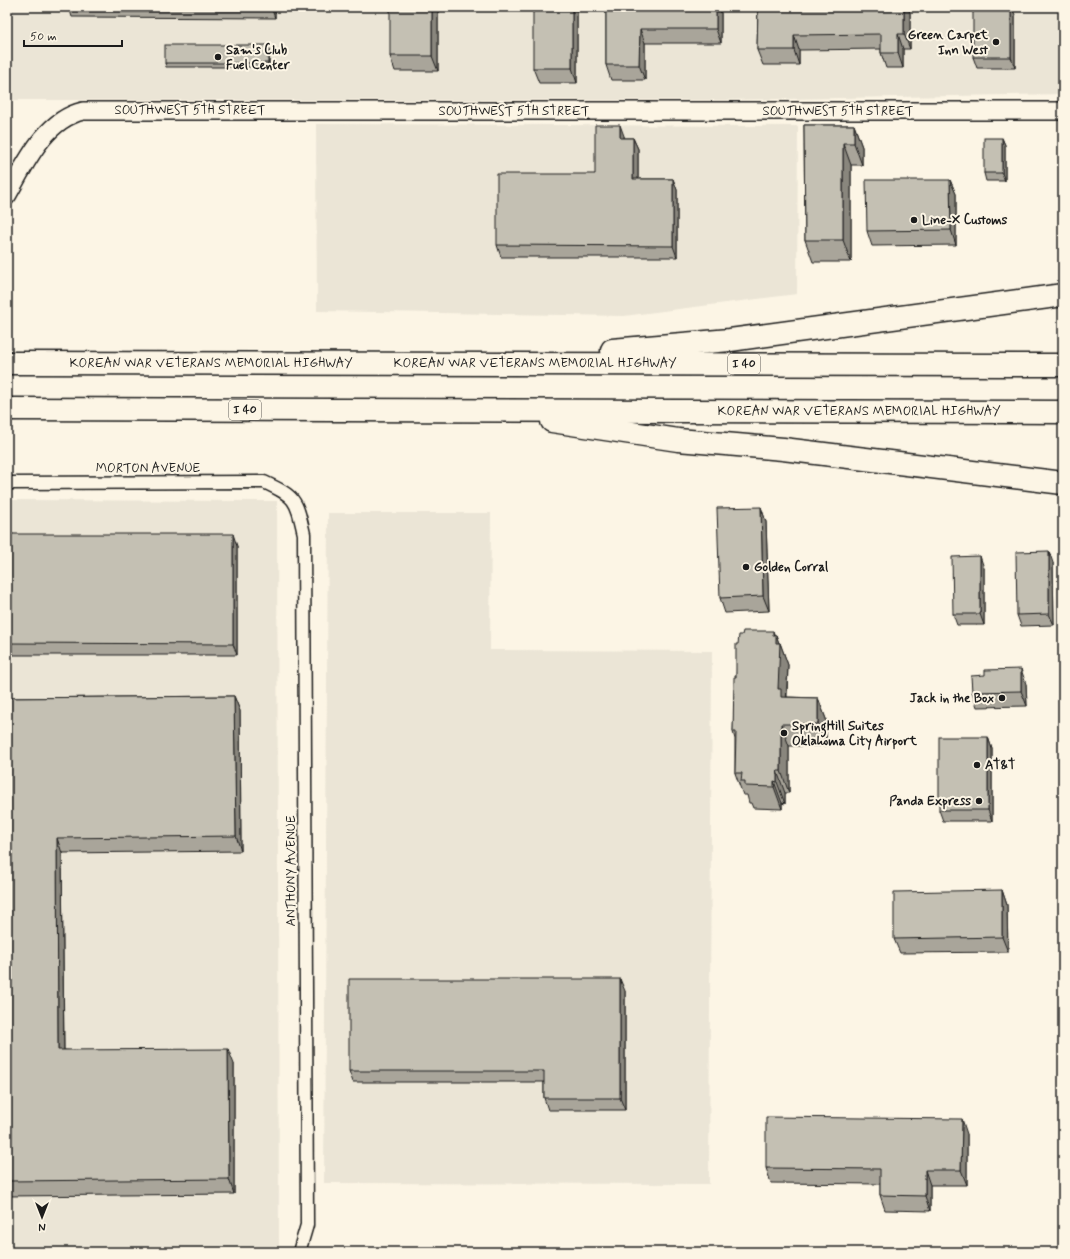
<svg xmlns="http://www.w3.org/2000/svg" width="1070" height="1259" font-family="Mynerve,sans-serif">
  <rect width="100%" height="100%" fill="#fcf5e5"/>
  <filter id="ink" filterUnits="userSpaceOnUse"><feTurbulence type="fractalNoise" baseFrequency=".025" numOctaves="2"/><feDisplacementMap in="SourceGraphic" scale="8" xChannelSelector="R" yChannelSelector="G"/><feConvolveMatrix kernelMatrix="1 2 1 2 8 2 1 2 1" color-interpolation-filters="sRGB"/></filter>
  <g filter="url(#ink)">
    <g fill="#ebe5d6">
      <path d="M 7,7 L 1063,7 L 1063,94 L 726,100 L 7,100 Z"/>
      <path d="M 316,124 L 798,126 L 797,294 L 624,316 L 317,311 Z"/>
      <path d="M 7,500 L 277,501 L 279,1250 L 7,1249 Z"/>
      <path d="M 328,513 L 491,513 L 490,650 L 712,651 L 709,1184 L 324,1183 Z"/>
    </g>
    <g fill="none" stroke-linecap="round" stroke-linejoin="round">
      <g stroke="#1c1c1c" stroke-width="15">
        <path id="street" d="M 7,483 L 264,482 C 296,497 296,499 304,534 L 307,1225 L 299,1252"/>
      </g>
      <g stroke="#1c1c1c" stroke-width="20">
        <path id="secondary" d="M 7,196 C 25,165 44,120 83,111 L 1063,111"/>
      </g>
      <g stroke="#1c1c1c" stroke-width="25">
        <g id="highway">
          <path d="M 612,350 L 730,340 L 1063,295"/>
          <path d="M 7,363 L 1063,365"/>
          <path d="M 7,409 L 1063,412"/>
          <path d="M 552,421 L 678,440 L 783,449 L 1063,483"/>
        </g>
      </g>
      <use href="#street" stroke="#fcf5e5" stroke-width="12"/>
      <use href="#secondary" stroke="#fcf5e5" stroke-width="17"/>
      <use href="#highway" stroke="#fcf5e5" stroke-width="22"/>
    </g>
    <g fill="#a9a59a" stroke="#1c1c1c">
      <path d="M 69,7 L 275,7 L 275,18 L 72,17 Z"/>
      <path d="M 438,7 L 438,71 L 395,71 L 390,56 Z"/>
      <path d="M 606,7 L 719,7 L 721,13 L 721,43 L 645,43 L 645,80 L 611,80 L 606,65 Z"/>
      <path d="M 758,7 L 910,13 L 910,49 L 903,49 L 903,68 L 886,68 L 881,53 L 881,49 L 799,50 L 799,65 L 763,65 L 757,50 Z"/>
      <path d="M 577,10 L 577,83 L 539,83 L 533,68 Z"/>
      <path d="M 1015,15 L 1015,68 L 977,68 L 973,57 Z"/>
      <path d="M 268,45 L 269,48 L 269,67 L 166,67 L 165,63 Z"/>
      <path d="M 804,125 L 854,125 L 862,147 L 862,165 L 851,165 L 851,262 L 813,262 L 805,240 Z"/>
      <path d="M 624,136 L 624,138 L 633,138 L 638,149 L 638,179 L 673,179 L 677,190 L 677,257 L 501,257 L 497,245 L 595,174 Z"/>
      <path d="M 1002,138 L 1005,145 L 1005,181 L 986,181 L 984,173 Z"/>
      <path d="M 950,180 L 956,194 L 956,245 L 872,246 L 867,231 Z"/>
      <path d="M 761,507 L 766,522 L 769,611 L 725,613 L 720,598 Z"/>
      <path d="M 7,534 L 237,546 L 237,655 L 7,655 Z"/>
      <path d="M 1053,563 L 1054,625 L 1021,626 L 1017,615 Z"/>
      <path d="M 984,568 L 984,625 L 957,625 L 953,614 Z"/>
      <path d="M 774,635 L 776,635 L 779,643 L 780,643 L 788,665 L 787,697 L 818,698 L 826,719 L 826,746 L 789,746 L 789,793 L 785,793 L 785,804 L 782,803 L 782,809 L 753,808 L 751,803 L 749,803 L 747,795 L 743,795 L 735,773 L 735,739 L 733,732 L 736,677 L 738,644 Z"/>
      <path d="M 1026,684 L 1027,706 L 977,707 L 972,692 Z"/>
      <path d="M 234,696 L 240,711 L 241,851 L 62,853 L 64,1050 L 234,1064 L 234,1194 L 7,1196 L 7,698 Z"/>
      <path d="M 988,737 L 992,749 L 992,821 L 943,821 L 939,810 Z"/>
      <path d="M 1002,890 L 1007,905 L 1008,952 L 900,953 L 894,939 Z"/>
      <path d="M 625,991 L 625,1110 L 548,1110 L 544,1098 L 544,1082 L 353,1082 L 349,1071 Z"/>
      <path d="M 967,1134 L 967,1185 L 930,1185 L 930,1211 L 885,1210 L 880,1195 L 880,1184 L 771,1183 L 766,1168 Z"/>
    </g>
    <g fill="#89867d" stroke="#1c1c1c">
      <path d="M 271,7 L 275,7 L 275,18 Z"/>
      <path d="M 432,7 L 438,7 L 438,71 L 432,56 Z"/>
      <path d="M 572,7 L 576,7 L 577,10 L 577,83 L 572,68 Z"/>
      <path d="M 716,7 L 719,7 L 721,13 L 721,43 L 716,29 Z"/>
      <path d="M 904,7 L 908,7 L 910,13 L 910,49 L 904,34 Z"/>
      <path d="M 1011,7 L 1012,7 L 1015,15 L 1015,68 L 1011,57 Z"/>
      <path d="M 640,29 L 645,43 L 645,80 L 639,65 Z"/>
      <path d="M 898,34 L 903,49 L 903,68 L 898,53 Z"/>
      <path d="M 794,35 L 799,50 L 799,65 L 794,50 Z"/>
      <path d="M 268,45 L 269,48 L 269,67 L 268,63 Z"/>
      <path d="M 620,125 L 624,136 L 624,149 L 620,138 Z"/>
      <path d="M 854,125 L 862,147 L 862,165 L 854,143 Z"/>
      <path d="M 633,138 L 638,149 L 638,190 L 633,179 Z"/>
      <path d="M 1002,138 L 1005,145 L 1005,181 L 1002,173 Z"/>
      <path d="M 843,143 L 851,165 L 851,262 L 843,240 Z"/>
      <path d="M 673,179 L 677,190 L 677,257 L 673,246 Z"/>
      <path d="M 950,180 L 956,194 L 956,245 L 951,230 Z"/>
      <path d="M 761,507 L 766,522 L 769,611 L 763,596 Z"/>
      <path d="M 233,534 L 237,546 L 237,655 L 233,644 Z"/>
      <path d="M 1049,551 L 1053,563 L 1054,625 L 1049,614 Z"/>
      <path d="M 980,556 L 984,568 L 984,625 L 980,614 Z"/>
      <path d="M 773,631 L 776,639 L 776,635 L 780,646 L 780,643 L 788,665 L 786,704 L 789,719 L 778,689 Z"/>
      <path d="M 1021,669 L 1026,684 L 1027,706 L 1021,691 Z"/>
      <path d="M 234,696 L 240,711 L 241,851 L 236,836 Z"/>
      <path d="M 818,698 L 826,719 L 826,746 L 818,724 Z"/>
      <path d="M 781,724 L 789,746 L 789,793 L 781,771 Z"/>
      <path d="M 988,737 L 992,749 L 992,821 L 988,810 Z"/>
      <path d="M 777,771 L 785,793 L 785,804 L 777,782 Z"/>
      <path d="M 774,781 L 782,803 L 782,809 L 774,787 Z"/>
      <path d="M 57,838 L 62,853 L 64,1065 L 58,1050 Z"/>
      <path d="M 1002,890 L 1007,905 L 1008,952 L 1002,937 Z"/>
      <path d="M 620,979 L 625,991 L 625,1110 L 620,1098 Z"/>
      <path d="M 228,1049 L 234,1064 L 234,1194 L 229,1179 Z"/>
      <path d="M 962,1119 L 967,1134 L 967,1185 L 961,1170 Z"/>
      <path d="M 925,1170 L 930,1185 L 930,1211 L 925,1196 Z"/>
    </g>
    <g fill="#c4c0b3" stroke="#1c1c1c">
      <rect x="390" y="7" width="42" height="49"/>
      <rect x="533" y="7" width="39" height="61"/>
      <path d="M 606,7 L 716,7 L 716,29 L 640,29 L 639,65 L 606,65 Z"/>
      <path d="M 758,7 L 904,7 L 904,34 L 898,34 L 898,53 L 881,53 L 881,34 L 794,35 L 794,50 L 757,50 Z"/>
      <rect x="973" y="7" width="38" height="50"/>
      <rect x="165" y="45" width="103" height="18"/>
      <path d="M 595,125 L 620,125 L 620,138 L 633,138 L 633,179 L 673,179 L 673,246 L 497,245 L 497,174 L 595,174 Z"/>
      <path d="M 804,125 L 854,125 L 854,143 L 843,143 L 843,240 L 805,240 Z"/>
      <rect x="984" y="138" width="18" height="35"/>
      <path d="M 866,180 L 950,180 L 951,230 L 867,231 Z"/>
      <path d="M 761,507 L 763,596 L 720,598 L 717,508 Z"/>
      <path d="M 7,534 L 233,534 L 233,644 L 7,643 Z"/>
      <path d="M 1049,551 L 1049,614 L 1017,615 L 1016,552 Z"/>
      <path d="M 980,556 L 980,614 L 953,614 L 952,557 Z"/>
      <path d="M 743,631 L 773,631 L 773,635 L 776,635 L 776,643 L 780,643 L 778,689 L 781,689 L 781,697 L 818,698 L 818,724 L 781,724 L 781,771 L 777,771 L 777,782 L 774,781 L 774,787 L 745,786 L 745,781 L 741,781 L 742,773 L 735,773 L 736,732 L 733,732 L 734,677 L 736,677 L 736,644 L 738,644 L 739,635 L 742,635 Z"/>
      <path d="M 1021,669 L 1021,691 L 972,692 L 971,676 L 985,675 L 985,670 Z"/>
      <path d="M 234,696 L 236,836 L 57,838 L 58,1050 L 228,1049 L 229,1179 L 7,1181 L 7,698 Z"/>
      <rect x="939" y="737" width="49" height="73"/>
      <path d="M 1002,890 L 1002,937 L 894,939 L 894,892 Z"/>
      <path d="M 349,979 L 620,979 L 620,1098 L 544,1098 L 544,1071 L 349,1071 Z"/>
      <path d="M 766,1117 L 962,1119 L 961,1170 L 925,1170 L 925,1196 L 880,1195 L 880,1169 L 766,1168 Z"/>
    </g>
  </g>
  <g fill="#1c1c1c" stroke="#fcf5e5" stroke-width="1.5">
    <circle cx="996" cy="42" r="4"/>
    <circle cx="218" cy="57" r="4"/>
    <circle cx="914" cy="220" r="4"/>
    <circle cx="746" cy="567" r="4"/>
    <circle cx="1002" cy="698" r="4"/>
    <circle cx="784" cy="733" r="4"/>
    <circle cx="977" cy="765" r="4"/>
    <circle cx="979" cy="801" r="4"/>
  </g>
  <g text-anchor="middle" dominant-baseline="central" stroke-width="4" stroke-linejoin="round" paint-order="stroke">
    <g fill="#fcf5e5" stroke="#5f5d58" stroke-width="1">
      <rect x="728" y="354" width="32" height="20" rx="3"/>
      <rect x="229" y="400" width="32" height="20" rx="3"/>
    </g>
    <g font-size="12" font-weight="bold" fill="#1c1c1c">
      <text x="744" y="364">I 40</text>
      <text x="245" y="410">I 40</text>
    </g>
    <g font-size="13" font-weight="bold" fill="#1c1c1c" stroke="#fcf5e5" text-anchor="start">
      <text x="988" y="35" text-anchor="end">Green Carpet<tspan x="988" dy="15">Inn West</tspan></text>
      <text x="226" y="50">Sam's Club<tspan x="226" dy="15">Fuel Center</tspan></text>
      <text x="922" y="220">Line-X Customs</text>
      <text x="754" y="567">Golden Corral</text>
      <text x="994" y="698" text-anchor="end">Jack in the Box</text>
      <text x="792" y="726">SpringHill Suites<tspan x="792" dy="15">Oklahoma City Airport</tspan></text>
      <text x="985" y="765">AT&amp;T</text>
      <text x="971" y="801" text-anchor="end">Panda Express</text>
    </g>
    <g font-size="13" fill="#1c1c1c" stroke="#fcf5e5">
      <text x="190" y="110">SOUTHWEST 5TH STREET</text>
      <text x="514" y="111">SOUTHWEST 5TH STREET</text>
      <text x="838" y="111">SOUTHWEST 5TH STREET</text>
      <text x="211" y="363">KOREAN WAR VETERANS MEMORIAL HIGHWAY</text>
      <text x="535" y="363">KOREAN WAR VETERANS MEMORIAL HIGHWAY</text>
      <text x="859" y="411">KOREAN WAR VETERANS MEMORIAL HIGHWAY</text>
      <text x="148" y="468">MORTON AVENUE</text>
      <text transform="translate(291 871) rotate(-90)">ANTHONY AVENUE</text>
    </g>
  </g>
  <rect width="1070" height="1259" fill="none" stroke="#fcf5e5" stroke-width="24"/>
  <rect x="12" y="12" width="1046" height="1235" fill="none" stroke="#1c1c1c" stroke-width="1.5" filter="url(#ink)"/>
  <g transform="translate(42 1217) rotate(180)" stroke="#fcf5e5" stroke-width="3" paint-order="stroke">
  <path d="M0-3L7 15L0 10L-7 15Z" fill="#1c1c1c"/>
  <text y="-6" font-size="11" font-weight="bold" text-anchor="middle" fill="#1c1c1c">N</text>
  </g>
  <path d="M24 40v6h98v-6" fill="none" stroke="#1c1c1c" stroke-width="2"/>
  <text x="30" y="40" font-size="12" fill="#1c1c1c" stroke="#fcf5e5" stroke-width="3" paint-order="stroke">50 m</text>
</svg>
